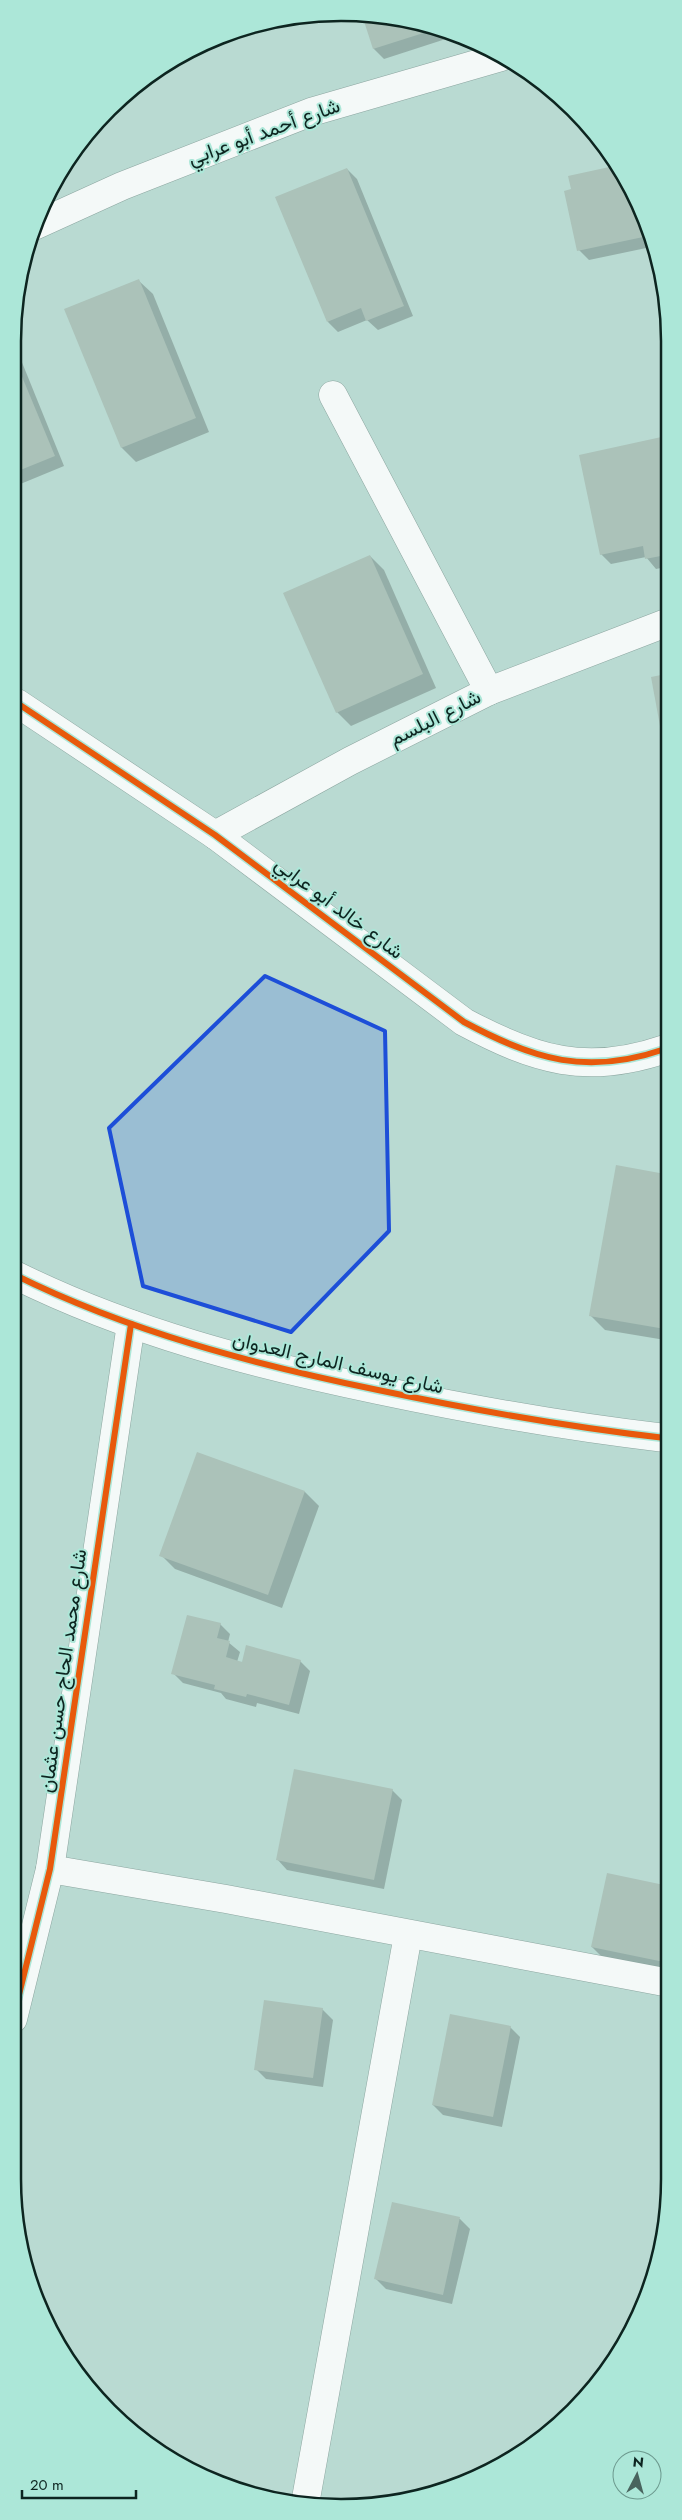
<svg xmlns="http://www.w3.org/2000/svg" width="682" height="2520" font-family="Jost,Vazirmatn,sans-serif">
  <rect width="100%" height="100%" fill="#b9dad2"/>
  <g fill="#0003">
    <path d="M 363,15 L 405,19 L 455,36 L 384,59 L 374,49 Z"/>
    <path d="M 615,167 L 636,196 L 651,247 L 589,260 L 579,250 L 570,177 Z"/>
    <path d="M 347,169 L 357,179 L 413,316 L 378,330 L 367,320 L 338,332 L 328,322 Z"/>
    <path d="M 139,281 L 153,294 L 209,432 L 136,462 L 122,448 L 66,310 Z"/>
    <path d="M 19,355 L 64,466 L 18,485 Z"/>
    <path d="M 666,438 L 666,567 L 656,569 L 646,557 L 611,564 L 601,554 L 580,456 Z"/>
    <path d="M 370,556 L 384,570 L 436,688 L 351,726 L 337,712 Z"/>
    <path d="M 617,1166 L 665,1175 L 665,1340 L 605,1330 L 591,1316 Z"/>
    <path d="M 198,1454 L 305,1492 L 319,1506 L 282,1608 L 175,1569 L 161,1555 Z"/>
    <path d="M 220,1624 L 230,1634 L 228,1642 L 240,1652 L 237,1662 L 300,1661 L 310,1671 L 299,1714 L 257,1703 L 256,1707 L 226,1699 L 221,1693 L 183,1683 L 173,1673 Z"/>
    <path d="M 392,1790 L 402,1800 L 384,1889 L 287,1870 L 277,1859 Z"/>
    <path d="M 664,1887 L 664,1969 L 602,1957 L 592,1947 Z"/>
    <path d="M 322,2009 L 333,2020 L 323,2087 L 266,2079 L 256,2069 Z"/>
    <path d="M 510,2027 L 520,2037 L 502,2127 L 443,2115 L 433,2105 Z"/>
    <path d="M 393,2203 L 460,2219 L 470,2229 L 452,2304 L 386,2289 L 376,2279 Z"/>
  </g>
  <g fill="#abc2b9">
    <path d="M 362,15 L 405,19 L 436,29 L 373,49 Z"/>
    <path d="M 614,166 L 636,196 L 648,236 L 577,251 L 564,191 L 571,189 L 568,176 Z"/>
    <path d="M 347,168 L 404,306 L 366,321 L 361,308 L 327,322 L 275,197 Z"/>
    <path d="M 139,279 L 196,418 L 121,448 L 64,309 Z"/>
    <path d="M 18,367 L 55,456 L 18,471 Z"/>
    <path d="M 666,436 L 666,555 L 645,559 L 643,546 L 600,555 L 579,455 Z"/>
    <path d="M 370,555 L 423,674 L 336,713 L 283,593 Z"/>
    <path d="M 666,674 L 666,753 L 665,753 L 651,677 Z"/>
    <path d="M 616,1165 L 665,1174 L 665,1329 L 589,1316 Z"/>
    <path d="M 197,1452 L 305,1491 L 268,1595 L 159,1556 Z"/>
    <path d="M 187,1615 L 221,1623 L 217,1638 L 230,1641 L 226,1657 L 242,1662 L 246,1645 L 301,1660 L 289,1705 L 247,1694 L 246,1697 L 214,1689 L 215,1685 L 171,1674 Z"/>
    <path d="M 294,1769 L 393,1789 L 374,1880 L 276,1860 Z"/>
    <path d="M 607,1873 L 664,1885 L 664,1962 L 591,1947 Z"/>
    <path d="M 264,2000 L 323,2008 L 313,2078 L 254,2070 Z"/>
    <path d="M 450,2014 L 511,2026 L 493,2117 L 432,2105 Z"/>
    <path d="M 392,2202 L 460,2217 L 443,2295 L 374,2279 Z"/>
  </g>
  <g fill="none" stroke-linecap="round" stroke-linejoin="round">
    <g stroke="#8ca6a0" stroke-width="29">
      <g id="street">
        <path d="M 34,226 L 122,186 L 311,112 L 501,57"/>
        <path d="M 333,395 L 489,691"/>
        <path d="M 17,703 L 215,835 L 464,1022 C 535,1060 587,1076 665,1049"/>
        <path d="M 215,835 L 350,761 L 489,691 L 666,623"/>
        <path d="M 15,1275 C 130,1332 253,1364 378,1390 C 473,1410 569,1427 665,1438"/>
        <path d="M 50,1869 L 226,1899 L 664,1982"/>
        <path d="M 13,2019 L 50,1869 L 131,1324"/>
        <path d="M 305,2504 L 408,1935"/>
      </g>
    </g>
    <use href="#street" stroke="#f4f9f8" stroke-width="28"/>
    <g stroke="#ace7d8" stroke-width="9">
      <g id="cycleway">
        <path d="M 17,703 L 215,835 L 464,1022 C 535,1060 587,1076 665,1049"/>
        <path d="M 15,1275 C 130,1332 253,1364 378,1390 C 473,1410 569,1427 665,1438"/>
        <path d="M 13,2019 L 50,1869 L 131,1324"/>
      </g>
    </g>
    <use href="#cycleway" stroke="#e8590c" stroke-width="6"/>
  </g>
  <path fill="#1d4ed8" fill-opacity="0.2" stroke="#1d4ed8" stroke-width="4" stroke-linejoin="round" d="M 265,976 L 385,1031 L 389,1231 L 291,1332 L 143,1286 L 109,1128 Z"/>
  <g text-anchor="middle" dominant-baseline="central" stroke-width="4" stroke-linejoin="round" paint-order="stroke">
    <g font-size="20" fill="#0d2520" stroke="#ace7d8">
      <text transform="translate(264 132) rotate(-20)">شارع أحمد أبو عرابي</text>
      <text transform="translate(435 718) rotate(-27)">شارع البلسم</text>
      <text transform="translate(339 908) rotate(37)">شارع خالد أبو عرابي</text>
      <text transform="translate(338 1363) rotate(13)">شارع يوسف المارج العدوان</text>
      <text transform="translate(63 1671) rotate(-82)">شارع محمد الحاج حسن عثمان</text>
    </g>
  </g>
  <path d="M0 0H682V2520H0ZM341 21H341A320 320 0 0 1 661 341V2179A320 320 0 0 1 341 2499H341A320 320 0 0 1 21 2179V341A320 320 0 0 1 341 21Z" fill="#ace7d8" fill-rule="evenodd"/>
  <path fill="none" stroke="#0d2520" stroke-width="2.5" d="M341 21H341A320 320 0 0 1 661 341V2179A320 320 0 0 1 341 2499H341A320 320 0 0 1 21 2179V341A320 320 0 0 1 341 21Z"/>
  <g transform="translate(637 2475) rotate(6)"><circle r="24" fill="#ace7d8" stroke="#6c998e"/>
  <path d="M0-4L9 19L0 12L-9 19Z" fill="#49645e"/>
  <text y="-8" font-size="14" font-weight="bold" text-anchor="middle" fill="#0d2520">N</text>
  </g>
  <path d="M22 2490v8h114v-8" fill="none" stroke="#0d2520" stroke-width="2.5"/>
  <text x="30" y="2490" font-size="15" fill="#0d2520" stroke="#ace7d8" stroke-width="4" paint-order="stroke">20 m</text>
</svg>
